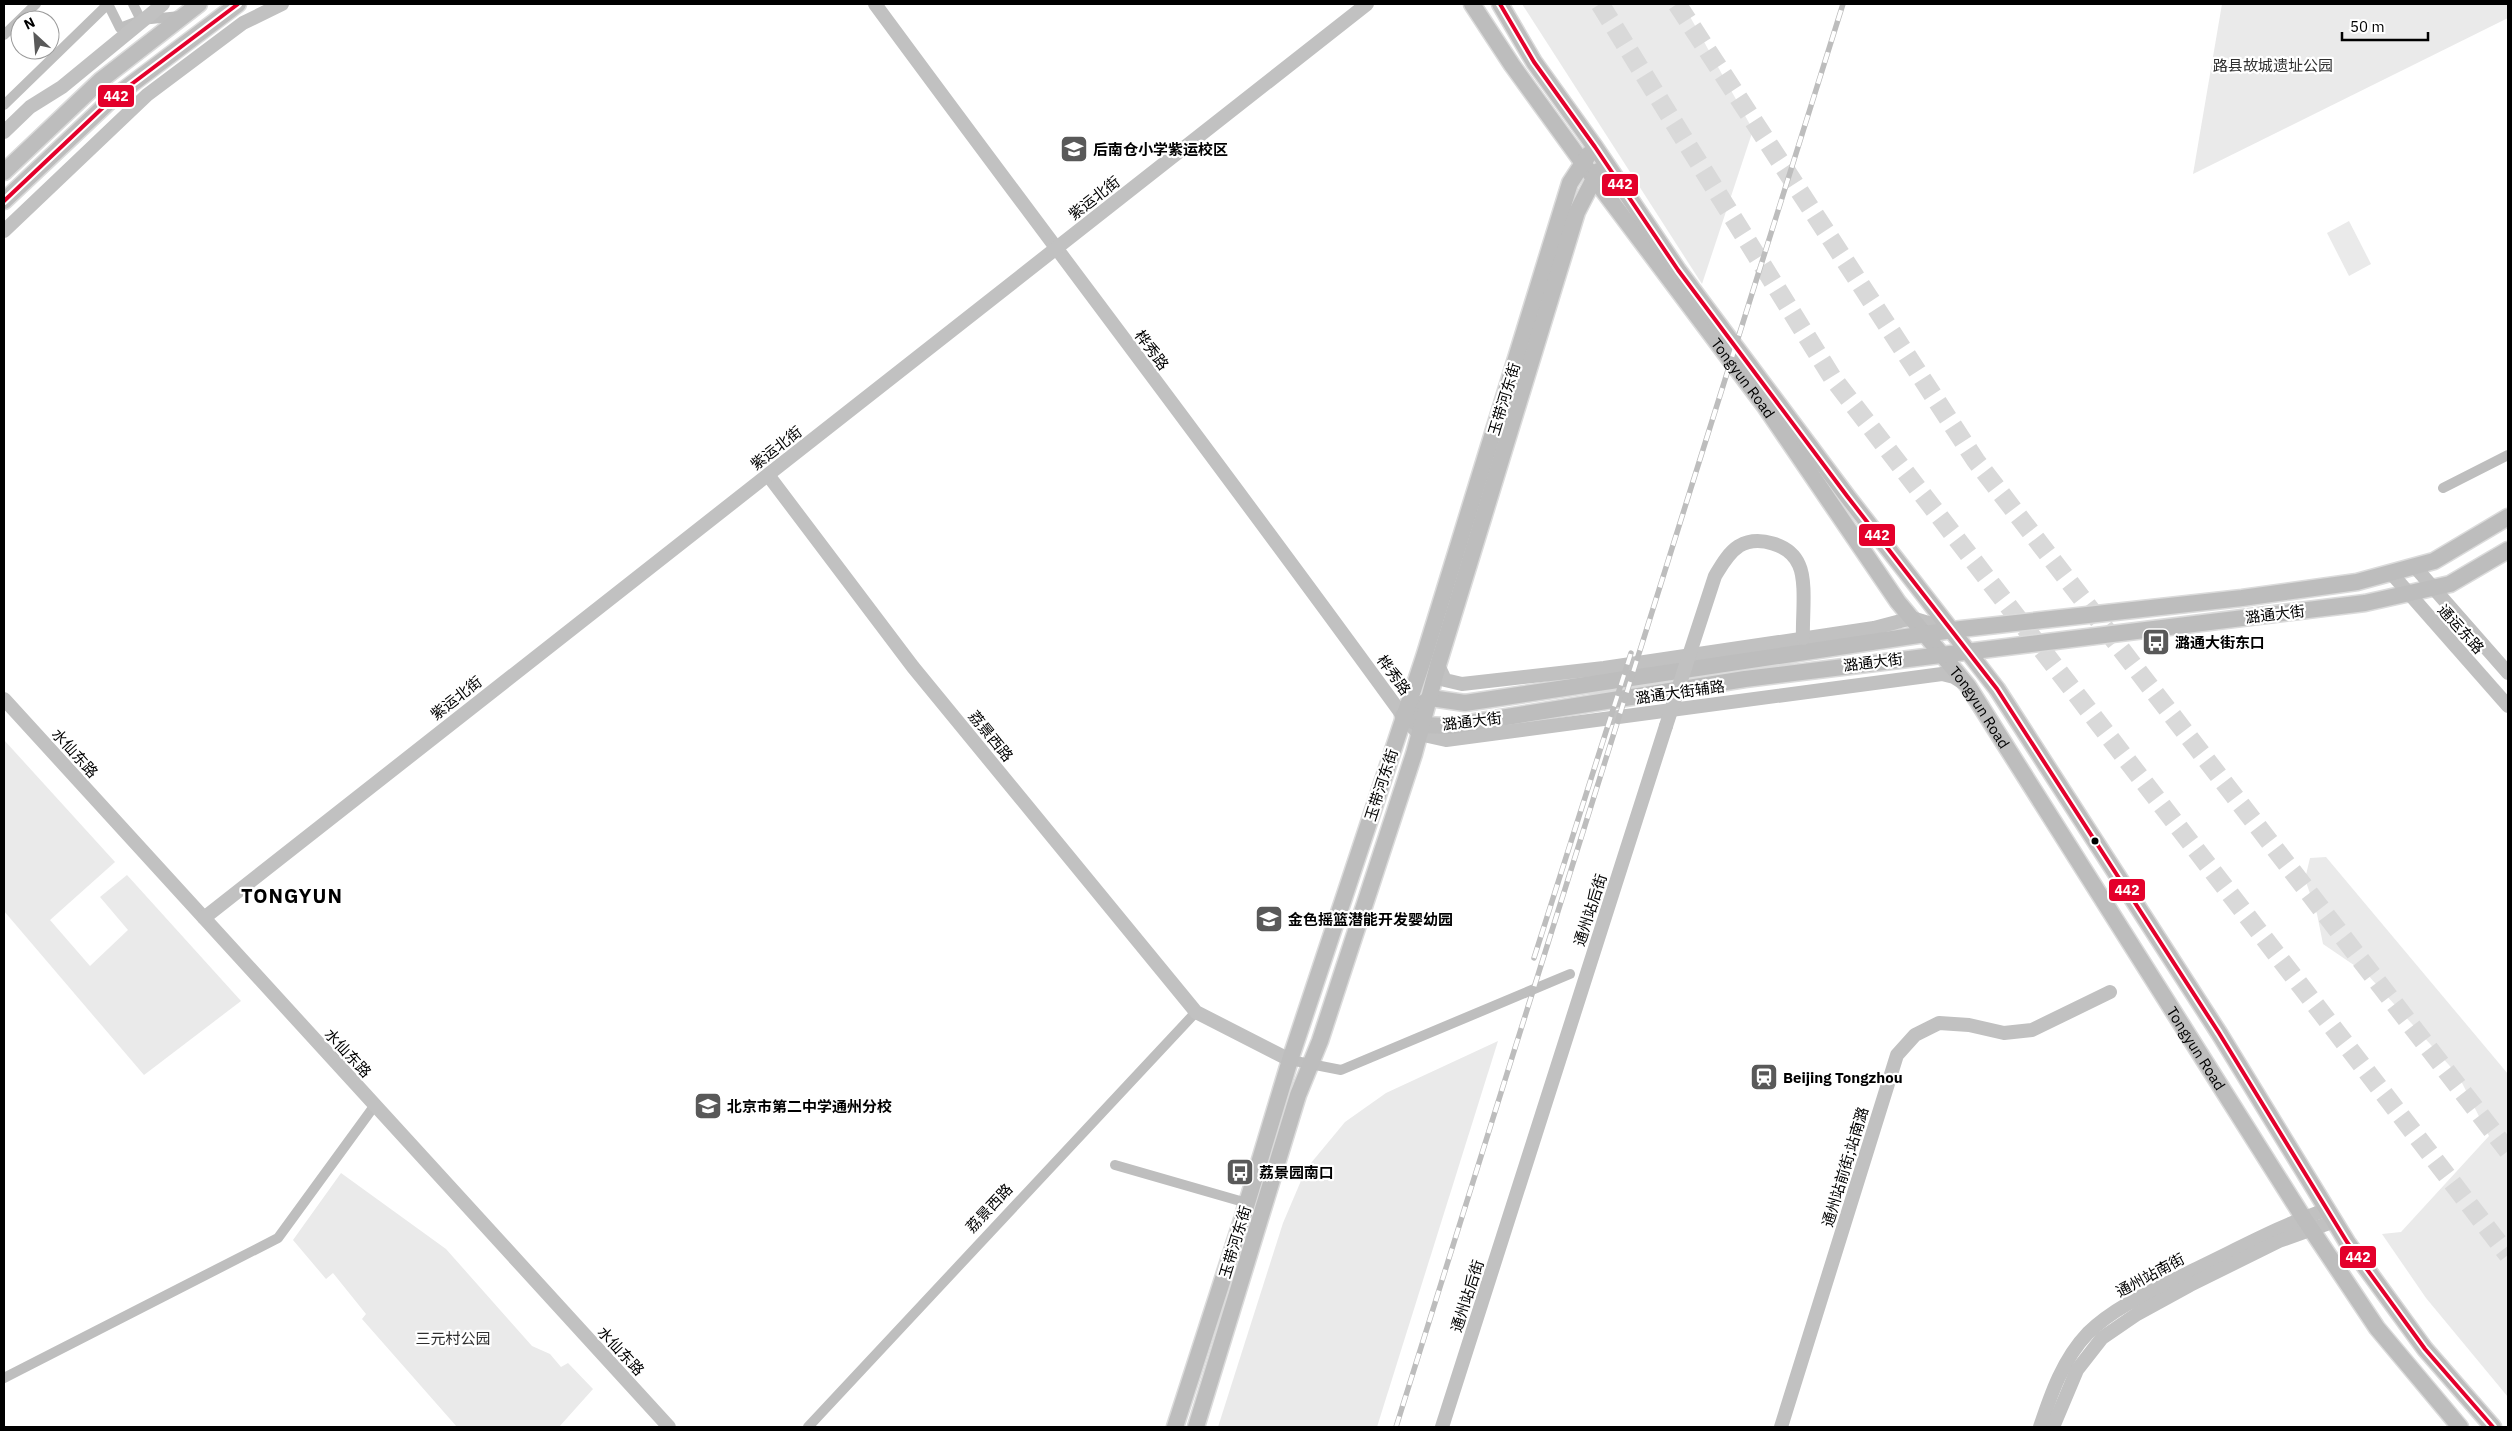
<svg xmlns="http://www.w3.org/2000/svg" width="2512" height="1431" font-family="'IBM Plex Sans','Noto Sans SC',sans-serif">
  <rect width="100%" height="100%" fill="#fff"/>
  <g fill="#eaeaea">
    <path d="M 1522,4 L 1683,4 L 1753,130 L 1702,284 Z"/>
    <path d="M 2222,4 L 2508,4 L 2508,18 L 2193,174 Z"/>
    <path d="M 2349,221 L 2371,264 L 2349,276 L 2327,233 Z"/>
    <path d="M 4,740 L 115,862 L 50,920 L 90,966 L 128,930 L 100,897 L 127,875 L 241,1001 L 144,1075 L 4,911 Z"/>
    <path d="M 2326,857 L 2508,1074 L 2508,1397 L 2426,1298 L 2382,1234 L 2401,1232 L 2489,1136 L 2458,1075 L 2367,974 L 2323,944 L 2317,914 L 2305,879 L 2310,858 Z"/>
    <path d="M 1498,1041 L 1377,1427 L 1218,1427 L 1283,1223 L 1306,1169 L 1345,1122 L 1386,1093 Z"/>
    <path d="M 341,1173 L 446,1249 L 532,1346 L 550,1354 L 561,1367 L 568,1363 L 593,1389 L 559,1427 L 457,1427 L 362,1319 L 366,1314 L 333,1273 L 326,1279 L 293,1240 Z"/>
  </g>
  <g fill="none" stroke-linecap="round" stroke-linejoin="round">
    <g stroke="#d9d9d9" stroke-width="19" stroke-dasharray="19 9" stroke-linecap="butt">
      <path d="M 1600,4 L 1832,377 L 2508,1255"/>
      <path d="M 1677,4 L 1976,461 L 2508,1151"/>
    </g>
    <g stroke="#dbdbdb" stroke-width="19">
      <g id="primary">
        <path id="s1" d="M 1472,4 L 1512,65 L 1593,177 L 1764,405 L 1898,602 L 1968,686 L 2303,1217 L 2377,1328 L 2460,1427"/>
        <path d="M 1500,4 L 1534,62 L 1595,147 L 1678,270 L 1847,496 L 1997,689 L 2219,1033 L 2347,1242 L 2425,1349 L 2493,1427"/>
        <path d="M 4,172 L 101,80 L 199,4"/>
        <path d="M 4,201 L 113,98 L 238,4"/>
        <path d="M 2508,517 L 2434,561 L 2357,582 L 2242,598 L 1952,630 L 1465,703 L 1431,698 L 1403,716 L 1421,725 L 1450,726 L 1745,679 L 2365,603 L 2450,584 L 2508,550"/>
        <path d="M 1175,1427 L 1241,1223 L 1290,1060 L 1424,657 L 1570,183 L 1589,154"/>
        <path d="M 1196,1427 L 1298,1095 L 1320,1041 L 1414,754 L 1438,665 L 1577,212 L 1598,171"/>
      </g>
    </g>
    <g stroke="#bebebe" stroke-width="10">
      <path d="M 133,4 L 141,20"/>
      <path d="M 4,35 L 36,4"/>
      <path d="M 4,105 L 108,4 L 120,28 L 141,20 L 180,16"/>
      <path d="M 2443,488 L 2508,455"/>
      <path d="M 1290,1060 L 1341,1070 L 1570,974"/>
      <path d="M 1115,1165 L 1247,1203"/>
      <path d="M 4,1378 L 278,1238 L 375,1105"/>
      <path d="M 808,1427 L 1196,1012"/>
    </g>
    <g stroke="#c1c1c1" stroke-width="14">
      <path d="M 875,4 C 1050,242 1230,477 1403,716 L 1419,734 L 1446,740 L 1942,674 L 1954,677 L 1965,684"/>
      <path d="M 4,132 L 30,107 L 62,87 L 163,4"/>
      <path d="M 4,231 L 147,95 L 243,23 L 282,4"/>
      <path d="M 768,475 L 913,667 L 1196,1012 L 1290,1060"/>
      <path d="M 2415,567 L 2508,673"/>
      <path d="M 2391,573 L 2508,706"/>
      <path d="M 1438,665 L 1445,680 L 1462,684 L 1604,668 L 1874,628 L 1912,618 L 1951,630"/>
      <path d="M 4,699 L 669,1427"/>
      <path d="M 204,918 L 1367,4"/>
      <path d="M 1442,1427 L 1666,726"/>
      <path d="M 1781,1427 L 1897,1055 L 1915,1035 L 1939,1023 L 1969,1025 L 2004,1033 L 2032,1030 L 2110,992"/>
      <path d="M 2040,1427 C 2051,1394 2063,1359 2088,1333 C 2118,1304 2159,1288 2196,1269 C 2240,1248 2282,1225 2328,1209"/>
      <path d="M 2053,1427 L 2077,1370 L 2102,1338 L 2137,1314 L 2190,1285 L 2279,1241 L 2335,1221"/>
    </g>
    <use href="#primary" stroke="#bdbdbd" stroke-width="16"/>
    <g stroke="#bdbdbd" stroke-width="5.5">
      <g id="rail">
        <path d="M 1534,958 L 1631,653"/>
        <path d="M 1396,1427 L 1843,4"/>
      </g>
    </g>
    <use href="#rail" stroke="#fff" stroke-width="4" stroke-dasharray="11" stroke-linecap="butt"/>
    <path stroke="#c1c1c1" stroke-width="14" d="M 1666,726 L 1715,576 C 1721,566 1728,553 1739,546 C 1758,535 1790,544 1799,565 C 1807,582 1802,619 1803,638"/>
    <g stroke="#fff" stroke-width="8">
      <g id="bus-1">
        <path d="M 1500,4 L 1534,62 L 1595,147 L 1678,270 L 1847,496 L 1997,689 L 2219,1033 L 2347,1242 L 2425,1349 L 2493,1427"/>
        <path d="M 4,201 L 113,98 L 238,4"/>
      </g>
    </g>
    <use href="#bus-1" stroke="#e4002b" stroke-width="4"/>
  </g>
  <defs>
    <g id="school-square" transform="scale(1.4375)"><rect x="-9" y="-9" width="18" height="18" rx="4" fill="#595959" stroke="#fff"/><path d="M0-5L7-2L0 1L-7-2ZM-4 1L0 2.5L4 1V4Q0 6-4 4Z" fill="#fff"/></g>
    <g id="bus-square" transform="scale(1.4375)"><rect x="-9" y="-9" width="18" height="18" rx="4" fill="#595959" stroke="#fff"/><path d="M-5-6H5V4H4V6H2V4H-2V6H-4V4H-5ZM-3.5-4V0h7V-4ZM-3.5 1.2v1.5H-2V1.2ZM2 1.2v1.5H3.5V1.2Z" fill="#fff"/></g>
    <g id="station-square" transform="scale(1.4375)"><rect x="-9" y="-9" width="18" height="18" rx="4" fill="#595959" stroke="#fff"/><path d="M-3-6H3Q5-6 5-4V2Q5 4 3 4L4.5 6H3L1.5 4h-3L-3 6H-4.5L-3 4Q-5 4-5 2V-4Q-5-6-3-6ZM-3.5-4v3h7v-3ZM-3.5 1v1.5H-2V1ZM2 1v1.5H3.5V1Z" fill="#fff"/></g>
  </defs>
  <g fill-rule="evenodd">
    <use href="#school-square" x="1074" y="149"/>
    <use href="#bus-square" x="2156" y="642"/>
    <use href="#school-square" x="1269" y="919"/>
    <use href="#station-square" x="1764" y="1077"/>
    <use href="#school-square" x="708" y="1106"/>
    <use href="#bus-square" x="1240" y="1172"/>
  </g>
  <circle fill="#000" stroke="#fff" stroke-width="2" cx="2095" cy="841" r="4.5"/>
  <g text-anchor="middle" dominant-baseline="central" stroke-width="4.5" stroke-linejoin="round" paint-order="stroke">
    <g font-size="15" fill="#2f2f2f" stroke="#fff">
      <text x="2273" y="65">路县故城遗址公园</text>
      <text x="453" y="1338">三元村公园</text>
    </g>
    <g font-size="15" font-weight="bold" fill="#000" stroke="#fff" text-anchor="start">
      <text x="1093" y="149">后南仓小学紫运校区</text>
      <text x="2175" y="642">潞通大街东口</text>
      <text x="1288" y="919">金色摇篮潜能开发婴幼园</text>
      <text x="1783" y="1077">Beijing Tongzhou</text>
      <text x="727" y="1106">北京市第二中学通州分校</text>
      <text x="1259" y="1172">荔景园南口</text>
    </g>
    <g font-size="15" fill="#000" stroke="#fff">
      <text transform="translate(1094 198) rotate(-38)">紫运北街</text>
      <text transform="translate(1152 350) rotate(53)">桦秀路</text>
      <text stroke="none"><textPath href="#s1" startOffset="462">Tongyun Road</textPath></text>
      <text transform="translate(1504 399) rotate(-73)">玉带河东街</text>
      <text transform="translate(776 448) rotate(-38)">紫运北街</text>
      <text transform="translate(2275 614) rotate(-7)">潞通大街</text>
      <text transform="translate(2461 629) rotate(48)">通运东路</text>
      <text transform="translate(1873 662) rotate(-7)">潞通大街</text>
      <text transform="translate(1394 675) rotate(54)">桦秀路</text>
      <text transform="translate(1680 692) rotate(-8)">潞通大街辅路</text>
      <text transform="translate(456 698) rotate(-38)">紫运北街</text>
      <text stroke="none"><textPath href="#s1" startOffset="868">Tongyun Road</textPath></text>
      <text transform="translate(1472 721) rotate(-7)">潞通大街</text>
      <text transform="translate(991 736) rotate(51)">荔景西路</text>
      <text transform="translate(75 753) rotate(48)">水仙东路</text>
      <text transform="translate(1381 785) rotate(-72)">玉带河东街</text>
      <text transform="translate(1590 910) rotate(-72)">通州站后街</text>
      <text stroke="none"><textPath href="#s1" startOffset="1272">Tongyun Road</textPath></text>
      <text transform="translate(348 1053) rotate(47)">水仙东路</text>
      <text transform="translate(1845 1167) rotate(-73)">通州站前街;站南潞</text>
      <text transform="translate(989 1208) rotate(-47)">荔景西路</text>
      <text transform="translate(1235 1242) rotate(-73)">玉带河东街</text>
      <text transform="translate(2150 1275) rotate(-28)">通州站南街</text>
      <text transform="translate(1467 1296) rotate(-72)">通州站后街</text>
      <text transform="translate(621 1351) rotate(47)">水仙东路</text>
    </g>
    <g font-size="20" font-weight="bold" letter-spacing="1" fill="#000" stroke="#fff">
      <text x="292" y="895">TONGYUN</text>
    </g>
  </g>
  <g stroke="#fff" stroke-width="2">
    <rect x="97" y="84" width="38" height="24" rx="5" fill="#e4002b"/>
    <rect x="1601" y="173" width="38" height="24" rx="5" fill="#e4002b"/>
    <rect x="1858" y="523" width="38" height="24" rx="5" fill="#e4002b"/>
    <rect x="2108" y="878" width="38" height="24" rx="5" fill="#e4002b"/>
    <rect x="2339" y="1245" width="38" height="24" rx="5" fill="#e4002b"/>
  </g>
  <g font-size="14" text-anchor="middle" font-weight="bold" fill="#fff">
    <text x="116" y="101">442</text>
    <text x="1620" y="189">442</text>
    <text x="1877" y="540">442</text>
    <text x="2127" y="895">442</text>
    <text x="2358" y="1262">442</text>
  </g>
  <rect width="2512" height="1431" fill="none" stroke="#000000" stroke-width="10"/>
  <g transform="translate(35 35) rotate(334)"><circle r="24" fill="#ffffff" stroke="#999999"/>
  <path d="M0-4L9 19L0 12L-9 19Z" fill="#595959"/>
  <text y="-8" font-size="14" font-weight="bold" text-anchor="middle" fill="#000000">N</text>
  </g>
  <path d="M2342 32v8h86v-8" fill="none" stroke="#000000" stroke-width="2.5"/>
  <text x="2350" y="32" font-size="15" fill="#000000" stroke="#ffffff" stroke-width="4" paint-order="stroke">50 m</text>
</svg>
